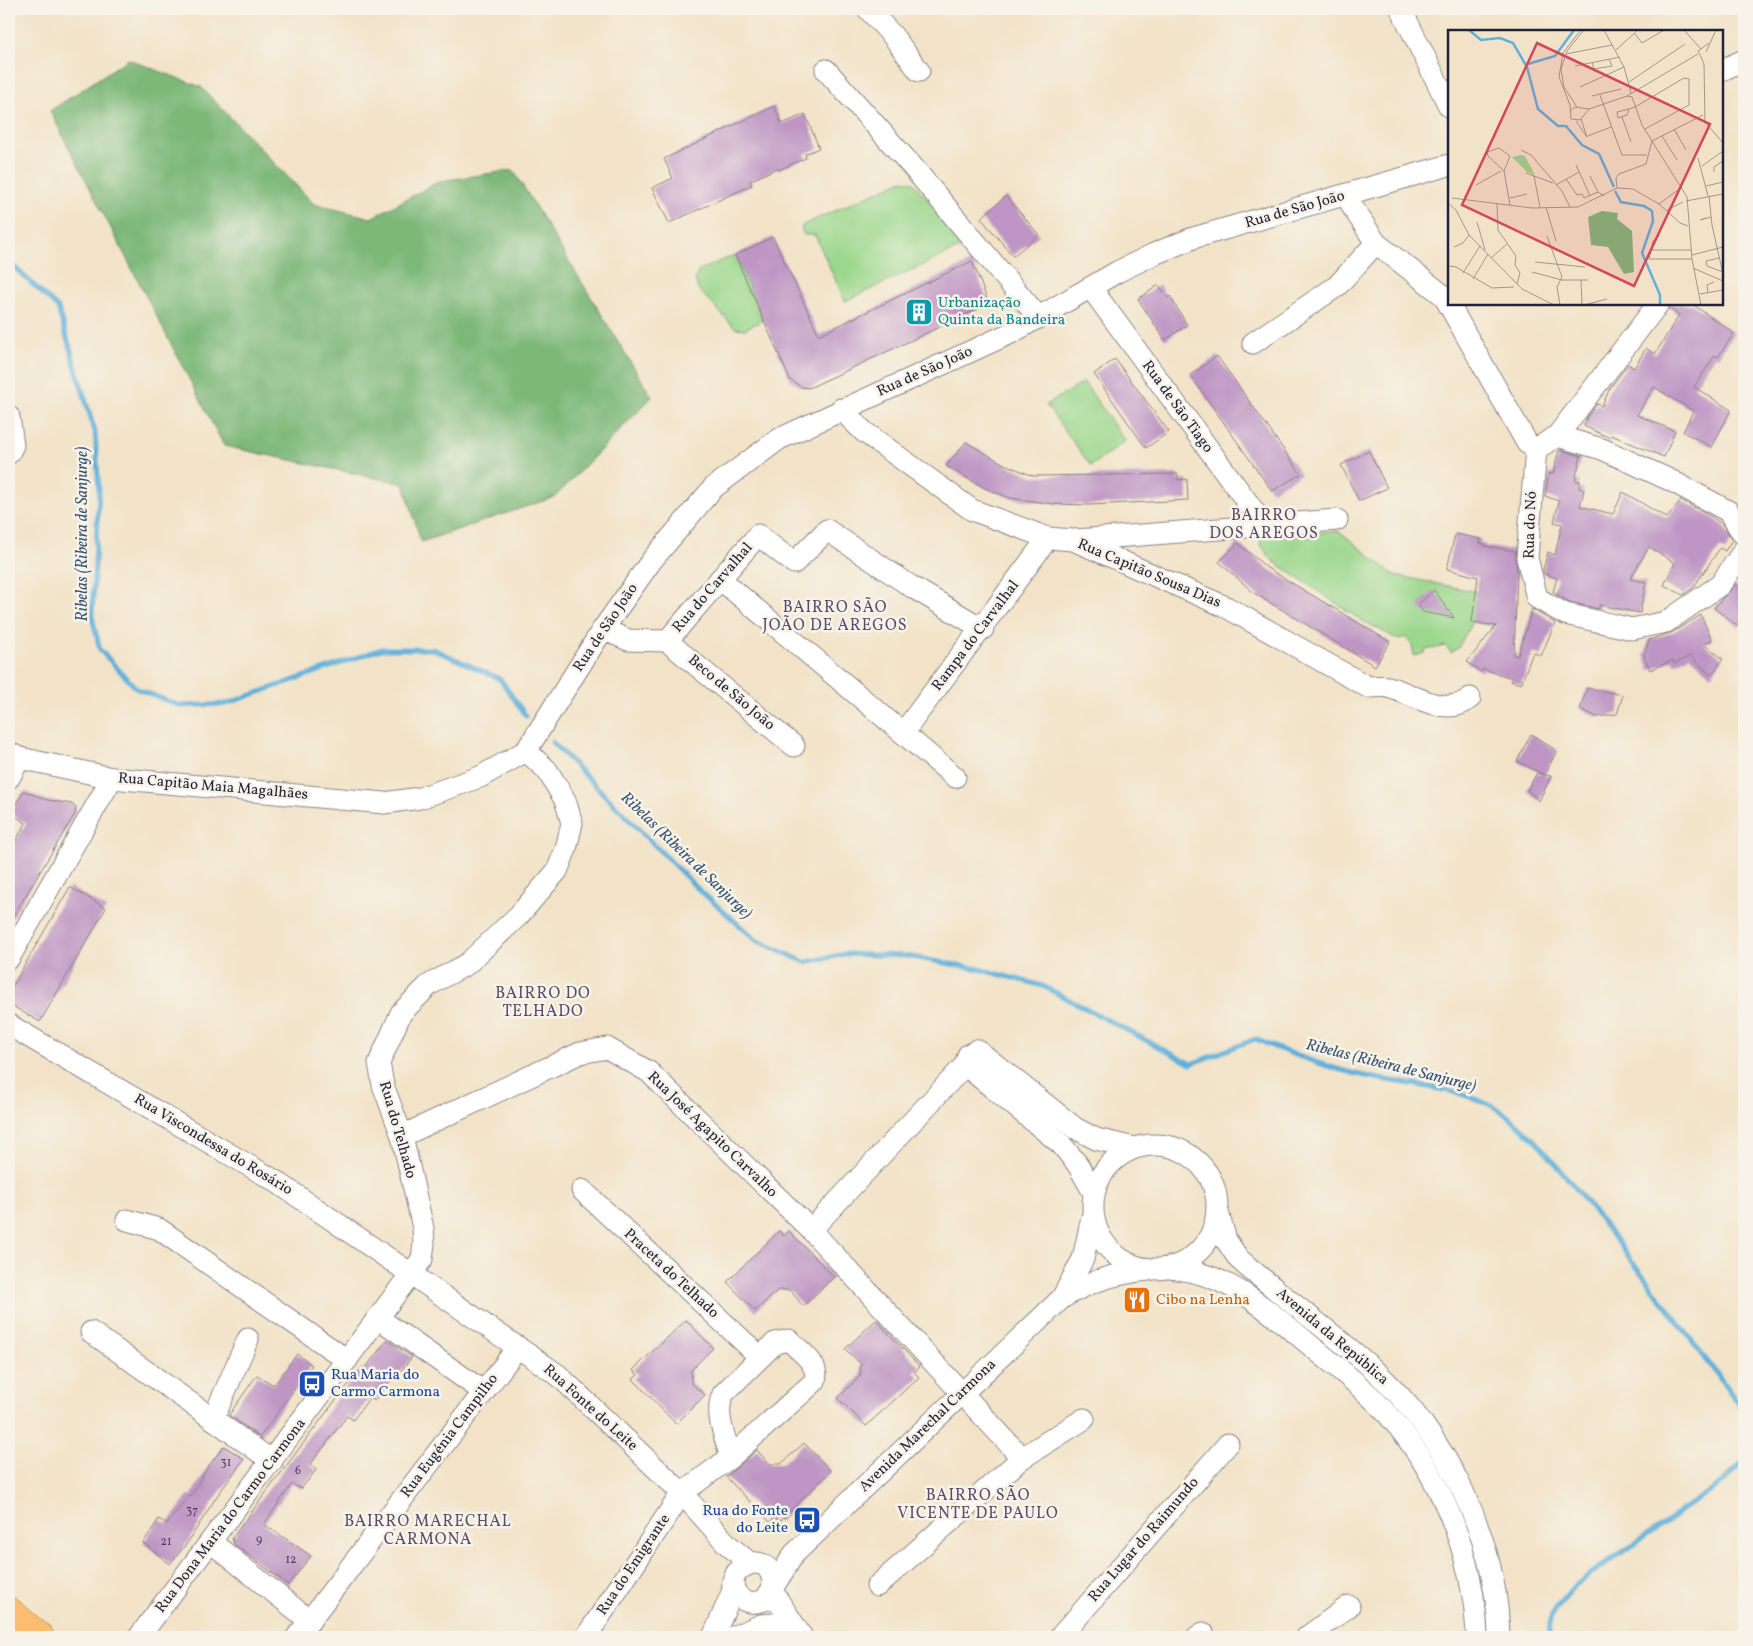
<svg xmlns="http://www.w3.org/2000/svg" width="1753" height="1646" font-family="Vollkorn,serif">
  <rect width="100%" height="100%" fill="#f7f3e8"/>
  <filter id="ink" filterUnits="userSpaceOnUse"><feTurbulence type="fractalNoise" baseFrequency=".02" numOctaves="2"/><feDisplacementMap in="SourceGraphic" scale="10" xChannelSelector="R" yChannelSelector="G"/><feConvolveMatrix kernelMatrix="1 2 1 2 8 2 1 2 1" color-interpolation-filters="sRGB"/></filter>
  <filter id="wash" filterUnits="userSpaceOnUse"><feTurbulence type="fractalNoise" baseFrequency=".0096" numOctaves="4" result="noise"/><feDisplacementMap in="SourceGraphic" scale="20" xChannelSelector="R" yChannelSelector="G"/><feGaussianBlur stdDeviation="1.12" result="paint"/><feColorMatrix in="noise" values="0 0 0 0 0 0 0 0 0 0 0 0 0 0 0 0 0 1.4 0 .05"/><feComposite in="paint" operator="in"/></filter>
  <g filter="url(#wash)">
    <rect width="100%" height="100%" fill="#f2e3c8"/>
    <g fill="#9bd78c" stroke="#5e7c64">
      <path d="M 903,180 L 913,182 L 966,245 L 845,301 L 815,235 L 804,235 L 801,227 L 805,224 Z"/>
      <path d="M 735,255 L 763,320 L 745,329 L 735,328 L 698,289 L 695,279 L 699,270 Z"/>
      <path d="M 1084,382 L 1125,441 L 1091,466 L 1046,405 Z"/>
      <path d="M 1339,531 L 1394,575 L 1517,600 L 1508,616 L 1498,611 L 1494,626 L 1472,622 L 1458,648 L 1451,653 L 1446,646 L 1425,650 L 1425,653 L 1414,656 L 1412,644 L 1405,637 L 1399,640 L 1361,620 L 1273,561 L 1260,544 L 1261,536 Z"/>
    </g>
    <path fill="#7cb878" stroke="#4f6d5a" d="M 128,59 L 201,87 L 314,204 L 371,218 L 440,181 L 513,170 L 652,397 L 555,497 L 421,542 L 404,484 L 224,446 L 50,111 Z"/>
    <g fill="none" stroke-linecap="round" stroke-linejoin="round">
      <g stroke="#5fb0da" stroke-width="5">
        <path d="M 9,262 L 58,308 L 95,432 L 99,491 L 92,616 L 100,650 L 137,689 L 181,706 L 226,704 L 381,649 L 433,649 L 500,679 L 526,716"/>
        <path d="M 552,742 L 696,887 L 756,940 L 805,962 L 846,954 L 906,956 L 979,969 L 1043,986 L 1191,1064 L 1255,1039 C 1293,1055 1330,1069 1370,1077 C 1409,1085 1451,1087 1488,1104 C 1524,1120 1567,1177 1591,1208 C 1644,1275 1694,1343 1744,1411"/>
        <path d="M 1549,1637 C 1549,1613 1558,1604 1574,1586 L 1724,1481 L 1744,1461"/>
      </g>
    </g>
    <g id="blocks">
      <g fill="#be95c4">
        <path d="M 774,106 L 782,124 L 805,114 L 819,148 L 805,154 L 806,158 L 778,170 L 777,168 L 750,181 L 752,185 L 669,223 L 652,188 L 673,178 L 664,159 Z"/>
        <path d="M 1006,196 L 1039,235 L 1013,256 L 981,218 Z"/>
        <path d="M 773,237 L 819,335 L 972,261 L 989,304 L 809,388 L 801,387 L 790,380 L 735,255 Z"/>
        <path d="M 1159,285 L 1168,298 L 1170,296 L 1187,325 L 1165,340 L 1138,299 Z"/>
        <path d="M 1670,304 L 1692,304 L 1734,333 L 1718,357 L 1715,355 L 1694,387 L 1731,410 L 1712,447 L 1683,432 L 1693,411 L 1654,387 L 1637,415 L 1675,431 L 1664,457 L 1611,435 L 1610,438 L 1584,426 L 1587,417 L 1597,404 L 1602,406 L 1610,388 L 1628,364 L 1634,368 L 1646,348 L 1655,354 L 1679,315 L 1669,308 Z"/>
        <path d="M 1217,356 L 1301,474 L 1272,491 L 1190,375 Z"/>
        <path d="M 1115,359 L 1169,432 L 1146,448 L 1094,374 Z"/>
        <path d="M 966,442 L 1002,463 L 1033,476 L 1178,474 L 1178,480 L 1187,479 L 1188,500 L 1089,505 L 1054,504 L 1010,498 L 985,488 L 946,466 Z"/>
        <path d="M 1559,450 L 1581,456 L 1575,480 L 1580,481 L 1579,488 L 1584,490 L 1580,506 L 1613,514 L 1623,492 L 1667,518 L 1681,500 L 1712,517 L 1723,525 L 1732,540 L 1725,551 L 1720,548 L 1693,588 L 1683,595 L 1664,585 L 1675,563 L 1649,547 L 1630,579 L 1646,582 L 1640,613 L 1599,605 L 1599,609 L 1570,602 L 1553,592 L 1557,578 L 1544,574 L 1543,570 L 1548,552 L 1555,555 L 1562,524 L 1554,522 L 1559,501 L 1545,496 L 1549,473 L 1553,474 Z"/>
        <path d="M 1369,451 L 1387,488 L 1359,501 L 1341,465 Z"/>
        <path d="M 1455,534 L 1481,539 L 1480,543 L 1485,544 L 1485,546 L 1515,551 L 1517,571 L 1514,655 L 1518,656 L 1532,609 L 1555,623 L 1541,656 L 1533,652 L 1521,684 L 1511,681 L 1512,678 L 1483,669 L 1481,672 L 1467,662 L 1496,626 L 1472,622 L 1478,577 L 1447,569 Z"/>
        <path d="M 1238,543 L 1267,568 L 1390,642 L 1375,666 L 1254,593 L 1219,562 Z"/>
        <path d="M 1735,585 L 1744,592 L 1744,619 L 1739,627 L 1714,608 Z"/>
        <path d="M 1434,590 L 1454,618 L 1423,612 L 1418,605 Z"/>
        <path d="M 1701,615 L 1712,640 L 1704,644 L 1723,659 L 1711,675 L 1690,656 L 1674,664 L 1673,660 L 1650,670 L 1644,656 L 1649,640 L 1673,632 Z"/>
        <path d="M 1587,688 L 1623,695 L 1617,714 L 1597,717 L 1580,709 Z"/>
        <path d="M 1531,734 L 1557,751 L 1544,775 L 1517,761 Z"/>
        <path d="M 1537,773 L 1551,776 L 1539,801 L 1527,790 Z"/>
        <path d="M 24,791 L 47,800 L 72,804 L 76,808 L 75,814 L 9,923 L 9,852 L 26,823 L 10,813 Z"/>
        <path d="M 70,887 L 106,908 L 40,1022 L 9,1004 L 9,992 Z"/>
        <path d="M 779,1231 L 784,1236 L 789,1231 L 834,1277 L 803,1306 L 790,1290 L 778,1290 L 755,1311 L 727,1282 Z"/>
        <path d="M 686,1320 L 713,1348 L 691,1370 L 691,1383 L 705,1395 L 676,1424 L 633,1379 L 638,1375 L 633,1370 Z"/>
        <path d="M 876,1320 L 920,1367 L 914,1372 L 919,1377 L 866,1426 L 838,1398 L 860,1376 L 861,1364 L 845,1349 Z"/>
        <path d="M 387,1340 L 412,1357 L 394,1380 L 392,1379 L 374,1401 L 370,1397 L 353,1420 L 347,1416 L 310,1465 L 316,1470 L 301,1489 L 292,1484 L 264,1524 L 311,1556 L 288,1585 L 234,1544 L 232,1538 L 332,1405 L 362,1368 L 364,1370 Z"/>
        <path d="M 297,1354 L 312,1365 L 260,1437 L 229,1415 L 257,1375 L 274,1385 Z"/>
        <path d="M 804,1443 L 831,1471 L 779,1522 L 775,1517 L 770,1522 L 726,1477 L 757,1450 L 769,1464 L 781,1464 Z"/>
        <path d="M 224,1446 L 244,1459 L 217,1496 L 188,1542 L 170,1564 L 143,1543 L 159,1519 L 167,1524 L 189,1495 L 191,1496 L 207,1468 Z"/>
      </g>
    </g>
  </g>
  <g filter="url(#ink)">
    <use href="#blocks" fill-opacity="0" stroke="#8a8282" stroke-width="1"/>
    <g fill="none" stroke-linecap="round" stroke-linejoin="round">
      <g stroke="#8a8282" stroke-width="23">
        <g id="minor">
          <path d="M 868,9 L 893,36 L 919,71"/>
          <path d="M 1401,9 L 1449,106"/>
          <path d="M 826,70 L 911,165 L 1039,318"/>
          <path d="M 1722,70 L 1744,60"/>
          <path d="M 1347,195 L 1353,208 L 1376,243 L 1444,296 L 1527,443 L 1536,449"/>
          <path d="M 1091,288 L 1264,525"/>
          <path d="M 1253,343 L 1337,286 L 1376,243"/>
          <path d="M 841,409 L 863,431 L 972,510 L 1048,538 L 1073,540 L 1226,607 L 1368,687 C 1374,687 1382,686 1388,687 C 1412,693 1446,719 1470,698"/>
          <path d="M 9,417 L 13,445 L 9,453"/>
          <path d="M 1557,436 L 1658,304"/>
          <path d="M 1744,535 L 1728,511 L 1672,481 L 1602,449 L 1557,436 L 1536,449 L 1527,558 L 1537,598 L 1565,614 L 1632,629 L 1666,622 L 1720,585 L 1744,550"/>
          <path d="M 1076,540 L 1337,520"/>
          <path d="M 720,579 L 955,777"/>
          <path d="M 603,629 L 628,640 L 667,641 L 758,535 L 794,563 L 827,530 L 912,587 L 983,629"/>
          <path d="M 667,641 L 794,746"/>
          <path d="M 903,733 L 1048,538"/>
          <path d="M 9,753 L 20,758 L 112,778 L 384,803 L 420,798 L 480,777 L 526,751 L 603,629 L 652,560 L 713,488 L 779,439 L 1013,332 L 1117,272 L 1154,254 L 1193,238 L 1449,165"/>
          <path d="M 9,778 L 20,758"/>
          <path d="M 9,958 L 112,778"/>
          <path d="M 9,1025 L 277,1182 L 558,1375 L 682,1493 L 727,1544 L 750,1563"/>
          <path d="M 402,1136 L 580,1053 L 607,1048 L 649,1072 L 811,1230 L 1022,1458"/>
          <circle cx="1155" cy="1207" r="62"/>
          <path d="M 582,1190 L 760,1357"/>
          <path d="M 1094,1193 L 1078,1165 L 1061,1144 L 965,1065 L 968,1055 L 977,1050 L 1075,1128 L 1096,1139 L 1134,1148"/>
          <path d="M 1217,1209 L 1226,1240 L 1238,1258 C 1249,1269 1263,1279 1275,1289 C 1308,1316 1342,1341 1373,1369 C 1446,1435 1497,1538 1499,1637"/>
          <path d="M 127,1220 L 159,1229 L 347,1360"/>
          <path d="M 811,1230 L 965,1065"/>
          <path d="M 1170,1268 C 1225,1273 1257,1302 1298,1335 C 1325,1358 1354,1379 1378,1404 C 1437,1464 1474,1553 1477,1637"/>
          <path d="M 1062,1298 L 1083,1259 L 1092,1217"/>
          <path d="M 378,1318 L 484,1392"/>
          <path d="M 91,1332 L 272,1461"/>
          <path d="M 213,1419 L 248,1339"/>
          <path d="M 211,1542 L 310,1621"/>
          <path d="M 773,1585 C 771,1539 710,1576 742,1599 C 749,1604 757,1603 765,1600 L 794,1554 L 1062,1298 C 1090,1281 1116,1273 1149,1270"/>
          <path d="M 877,1586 L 1022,1458 L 1084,1419"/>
          <path d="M 772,1591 L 802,1637"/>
          <path d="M 735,1636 L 761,1625 L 785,1623"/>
          <path d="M 139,1637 L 422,1259 L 424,1243 L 423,1228 L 402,1136 L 383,1085 L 379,1063 L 401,1013 L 429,985 L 467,964 L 519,915 L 557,871 L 566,849 L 572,823 L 565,800 L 547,770 L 526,751"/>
          <path d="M 297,1637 L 518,1347"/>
          <path d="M 586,1637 L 682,1493 L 731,1457 L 815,1381 C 820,1363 800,1352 789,1340 L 775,1343 L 723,1394 C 714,1414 725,1437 731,1457"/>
          <path d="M 713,1637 L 734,1588"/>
          <path d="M 1060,1637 L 1228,1444"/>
          <path d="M 1197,1637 L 1203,1633"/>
          <path d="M 1307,1637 L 1349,1606"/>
        </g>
      </g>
      <g stroke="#8a8282" stroke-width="29">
        <path id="major" d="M 9,1611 L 40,1637"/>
      </g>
      <use href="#minor" stroke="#fff" stroke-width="21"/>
      <use href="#major" stroke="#fdbc70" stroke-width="28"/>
    </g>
  </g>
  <defs>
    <g id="building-square" transform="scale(1.4375)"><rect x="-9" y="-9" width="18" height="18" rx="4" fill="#0f9aa8" stroke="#f7f3e8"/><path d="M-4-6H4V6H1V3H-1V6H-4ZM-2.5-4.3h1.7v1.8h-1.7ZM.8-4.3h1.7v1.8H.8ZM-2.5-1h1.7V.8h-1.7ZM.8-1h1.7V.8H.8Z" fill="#fff"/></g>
    <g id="restaurant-square" transform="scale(1.4375)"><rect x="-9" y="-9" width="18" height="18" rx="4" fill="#e8710a" stroke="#f7f3e8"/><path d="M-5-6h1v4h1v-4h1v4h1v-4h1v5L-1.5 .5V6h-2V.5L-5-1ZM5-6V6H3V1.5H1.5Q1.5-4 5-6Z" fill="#fff"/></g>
    <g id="bus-square" transform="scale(1.4375)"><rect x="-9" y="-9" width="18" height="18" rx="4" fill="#1a4fb4" stroke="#f7f3e8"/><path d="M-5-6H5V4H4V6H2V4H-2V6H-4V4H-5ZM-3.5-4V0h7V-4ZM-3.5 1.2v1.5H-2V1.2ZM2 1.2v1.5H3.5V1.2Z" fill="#fff"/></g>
  </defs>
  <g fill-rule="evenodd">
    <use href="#building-square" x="919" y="312"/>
    <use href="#restaurant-square" x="1137" y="1300"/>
    <use href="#bus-square" x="312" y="1384"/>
    <use href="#bus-square" x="807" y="1520"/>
  </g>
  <g text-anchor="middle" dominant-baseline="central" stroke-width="5" stroke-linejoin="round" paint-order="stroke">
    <g font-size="12" fill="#493f5d">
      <text x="226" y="1463">31</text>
      <text x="298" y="1471">6</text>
      <text x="192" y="1511">37</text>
      <text x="259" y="1540">9</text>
      <text x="166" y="1542">21</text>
      <text x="291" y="1560">12</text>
    </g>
    <g font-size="15" fill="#22223b" stroke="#f7f3e8">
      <text transform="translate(1295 210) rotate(-16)">Rua de São João</text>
      <text transform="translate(925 372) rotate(-24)">Rua de São João</text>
      <text transform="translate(1177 407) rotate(54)">Rua de São Tiago</text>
      <text transform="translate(1531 525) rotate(-88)">Rua do Nó</text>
      <text transform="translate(1149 574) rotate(23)">Rua Capitão Sousa Dias</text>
      <text transform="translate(713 588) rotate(-49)">Rua do Carvalhal</text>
      <text transform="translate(606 628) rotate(-56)">Rua de São João</text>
      <text transform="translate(976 636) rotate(-53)">Rampa do Carvalhal</text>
      <text transform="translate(731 693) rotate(40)">Beco de São João</text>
      <text transform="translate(213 787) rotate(5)">Rua Capitão Maia Magalhães</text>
      <text transform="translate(397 1130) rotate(74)">Rua do Telhado</text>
      <text transform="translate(712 1135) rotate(44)">Rua José Agapito Carvalho</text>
      <text transform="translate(213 1145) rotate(31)">Rua Viscondessa do Rosário</text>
      <text transform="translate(671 1274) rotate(43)">Praceta do Telhado</text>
      <text transform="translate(1332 1337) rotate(40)">Avenida da República</text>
      <text transform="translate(590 1408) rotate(42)">Rua Fonte do Leite</text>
      <text transform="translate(928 1426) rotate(-44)">Avenida Marechal Carmona</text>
      <text transform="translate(450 1436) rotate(-53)">Rua Eugénia Campilho</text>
      <text transform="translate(231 1516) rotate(-53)">Rua Dona Maria do Carmo Carmona</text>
      <text transform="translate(1144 1540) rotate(-49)">Rua Lugar do Raimundo</text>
      <text transform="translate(634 1565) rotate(-56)">Rua do Emigrante</text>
    </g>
    <g font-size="15" fill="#0d838f" stroke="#f7f3e8" text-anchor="start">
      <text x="938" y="303">Urbanização<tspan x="938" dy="17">Quinta da Bandeira</tspan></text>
    </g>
    <g font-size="15" fill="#c56008" stroke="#f7f3e8" text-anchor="start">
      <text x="1156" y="1300">Cibo na Lenha</text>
    </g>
    <g font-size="15" fill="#164399" stroke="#f7f3e8" text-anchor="start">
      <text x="331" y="1375">Rua Maria do<tspan x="331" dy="17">Carmo Carmona</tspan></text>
      <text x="788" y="1511" text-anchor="end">Rua do Fonte<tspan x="788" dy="17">do Leite</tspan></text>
    </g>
    <g font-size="16" letter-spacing="1" fill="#594a6b" stroke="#f7f3e8">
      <text x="1264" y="516">BAIRRO<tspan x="1264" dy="18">DOS AREGOS</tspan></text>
      <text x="835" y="608">BAIRRO SÃO<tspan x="835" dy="18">JOÃO DE AREGOS</tspan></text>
      <text x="543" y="994">BAIRRO DO<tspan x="543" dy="18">TELHADO</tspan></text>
      <text x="978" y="1496">BAIRRO SÃO<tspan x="978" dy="18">VICENTE DE PAULO</tspan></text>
      <text x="428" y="1522">BAIRRO MARECHAL<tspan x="428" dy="18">CARMONA</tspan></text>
    </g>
    <g font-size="16" font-style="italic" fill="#375473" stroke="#f7f3e8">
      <text transform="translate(83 534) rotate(-90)">Ribelas (Ribeira de Sanjurge)</text>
      <text transform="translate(686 856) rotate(44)">Ribelas (Ribeira de Sanjurge)</text>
      <text transform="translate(1391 1066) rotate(14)">Ribelas (Ribeira de Sanjurge)</text>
    </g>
  </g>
  <g transform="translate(1448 30)">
    <rect width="275" height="275" fill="#f2e3c8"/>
    <path d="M 73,125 L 77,126 L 87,145 L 79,142 L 64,127 Z" fill="#9bd78c"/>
    <path d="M 154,181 L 170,183 L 169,189 L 184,201 L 186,242 L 176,244 L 160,217 L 143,215 L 140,187 Z" fill="#7cb878"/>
    <path fill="none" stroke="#5fb0da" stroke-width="2.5" d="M 21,0 L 33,10 L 52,8 L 65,13 L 79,37 L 90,79 L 110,96 L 118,96 L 134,115 L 151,124 L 166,157M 80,34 L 107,26 L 126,0M 167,161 L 173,172 L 196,176 L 204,181 L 205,191 L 194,223 L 212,265 L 212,275"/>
    <path fill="none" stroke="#9f9690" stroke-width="1" d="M 133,0 L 115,23 L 111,47 L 122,75 L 123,89 L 132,90 L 141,79M 156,0 L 176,37 L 183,63M 236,0 L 253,19M 187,4 L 194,13 L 216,0M 168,20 L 190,0M 258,22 L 268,0M 118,24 L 164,15M 253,27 L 256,34 L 257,92 L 275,113M 253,27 L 250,21 L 261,13M 144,32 L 146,39 L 164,36 L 161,29M 127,36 L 172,27M 181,52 L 237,14M 132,57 L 176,37M 152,65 L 174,125 L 199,125M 144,66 L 173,59M 179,66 L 184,67 L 194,95 L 239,167 L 244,229 L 253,275M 129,77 L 116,57 L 113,39 L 119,21 L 136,0M 181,79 L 179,85 L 170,88 L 169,82 L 181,79 L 187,77 L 236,48 L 241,49 L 241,75 L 197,99M 122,81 L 127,77 L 141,79 L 179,66 L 250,24M 174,87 L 183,112M 128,91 L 139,107 L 133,89M 226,99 L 238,120M 140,106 L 163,97M 214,106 L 229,130M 204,111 L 255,85M 51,118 L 62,126 L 56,141 L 40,126 L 39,122 ZM 73,120 L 83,125 L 114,161 L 122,177M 250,128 L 260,166M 128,135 L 142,166M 254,136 L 275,121M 56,141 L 62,175M 266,142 L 266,137 L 275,131M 78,143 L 105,153M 86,146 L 92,177M 142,146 L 150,162M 118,149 L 129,165 L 134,164 L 136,168 L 150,162 L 156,166M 28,155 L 53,141M 108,155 L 131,142M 258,156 L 275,152M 169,158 L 185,159 L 211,174 L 232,193 L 240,196M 169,158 L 168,148 L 171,144 L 198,134 L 204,111M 261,166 L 264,195 L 275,244M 4,168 L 84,178 L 130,177 L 169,158M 62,168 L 79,164M 238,171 L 275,164M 0,173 L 8,180 L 21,205 L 74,259M 49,173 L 50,200 L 68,226 L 67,235 L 72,243 L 69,254M 211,174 L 234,157M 98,177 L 108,211M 219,180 L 235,172M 258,188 L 252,190 L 263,187M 29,192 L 37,220M 99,206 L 114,247 L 109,257 L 112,275M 211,206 L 205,211 L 201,229 L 244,229M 6,217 L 15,213 L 21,205M 202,220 L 243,220M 244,225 L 275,217M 43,228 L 59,214M 271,228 L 258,231 L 259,236 L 275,242M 87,232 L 137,237M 0,236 L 8,237 L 44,258 L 66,257M 245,238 L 275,251M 84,242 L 114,250 L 140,250M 15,243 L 32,216M 25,249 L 40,224M 133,250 L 134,275M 74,259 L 106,275M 260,263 L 259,255 L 266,252M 252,264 L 275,260M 136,275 L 159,269"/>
    <path fill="#d1495b" fill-opacity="0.15" stroke="#d1495b" stroke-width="2.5" d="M 89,13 L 262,94 L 186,256 L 14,175 Z"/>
    <rect width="275" height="275" fill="none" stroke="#22223b" stroke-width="2.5"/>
  </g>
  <rect width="1753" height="1646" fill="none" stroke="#f7f3e8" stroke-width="30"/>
</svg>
